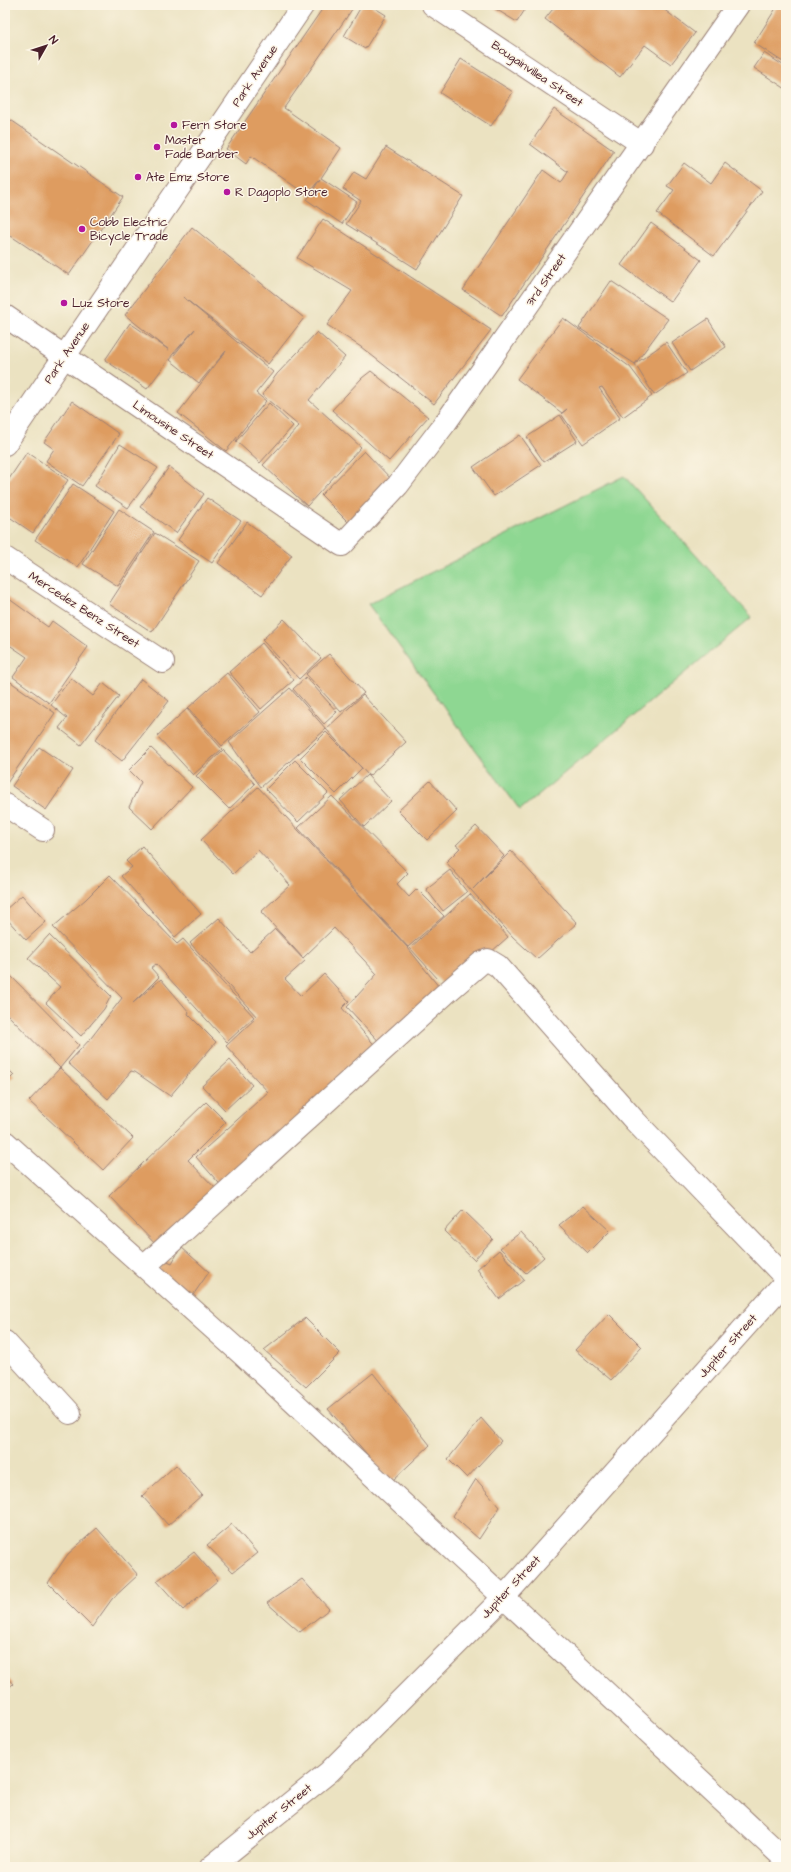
<svg xmlns="http://www.w3.org/2000/svg" width="791" height="1872" font-family="'Architects Daughter',sans-serif">
  <rect width="100%" height="100%" fill="#fcf5e5"/>
  <filter id="ink" filterUnits="userSpaceOnUse"><feTurbulence type="fractalNoise" baseFrequency=".025" numOctaves="2"/><feDisplacementMap in="SourceGraphic" scale="8" xChannelSelector="R" yChannelSelector="G"/><feConvolveMatrix kernelMatrix="1 2 1 2 8 2 1 2 1" color-interpolation-filters="sRGB"/></filter>
  <filter id="wash" filterUnits="userSpaceOnUse"><feTurbulence type="fractalNoise" baseFrequency=".012" numOctaves="4" result="noise"/><feDisplacementMap in="SourceGraphic" scale="16" xChannelSelector="R" yChannelSelector="G"/><feGaussianBlur stdDeviation="0.9" result="paint"/><feColorMatrix in="noise" values="0 0 0 0 0 0 0 0 0 0 0 0 0 0 0 0 0 1.4 0 .05"/><feComposite in="paint" operator="in"/></filter>
  <g filter="url(#wash)">
    <rect width="100%" height="100%" fill="#ebe2c1"/>
    <path fill="#8ed792" stroke="#6c7b5e" d="M 624,476 L 752,617 L 520,810 L 368,604 Z"/>
    <g id="blocks">
      <g fill="#de9c61">
        <path d="M 325,5 L 355,5 L 284,108 L 341,148 L 321,178 L 357,202 L 342,224 L 307,200 L 320,179 L 307,195 L 251,156 L 246,164 L 226,149 Z"/>
        <path d="M 362,5 L 370,5 L 386,15 L 365,49 L 344,36 Z"/>
        <path d="M 489,5 L 528,5 L 517,22 Z"/>
        <path d="M 556,5 L 658,5 L 695,33 L 671,64 L 645,45 L 620,77 L 545,19 Z"/>
        <path d="M 778,5 L 786,5 L 786,64 L 754,43 Z"/>
        <path d="M 764,53 L 786,67 L 786,89 L 754,68 Z"/>
        <path d="M 461,59 L 513,92 L 491,126 L 440,93 Z"/>
        <path d="M 554,109 L 614,151 L 502,316 L 463,290 L 543,170 L 561,183 L 568,172 L 530,144 Z"/>
        <path d="M 5,116 L 123,197 L 69,275 L 5,232 Z"/>
        <path d="M 386,147 L 463,196 L 417,269 L 346,224 L 361,201 L 343,189 L 354,172 L 366,179 Z"/>
        <path d="M 684,163 L 711,183 L 725,163 L 762,191 L 714,256 L 657,213 L 674,190 L 667,186 Z"/>
        <path d="M 323,219 L 491,330 L 434,404 L 361,347 L 327,325 L 352,291 L 297,258 Z"/>
        <path d="M 651,223 L 701,260 L 671,302 L 621,265 Z"/>
        <path d="M 192,227 L 304,318 L 268,364 L 183,297 L 273,372 L 256,393 L 266,401 L 226,451 L 178,413 L 226,351 L 199,383 L 170,360 L 195,329 L 173,354 L 147,389 L 105,360 L 130,323 L 169,350 L 125,315 Z"/>
        <path d="M 611,281 L 668,319 L 635,364 L 579,328 Z"/>
        <path d="M 563,318 L 630,367 L 652,396 L 623,417 L 602,387 L 599,388 L 620,418 L 583,444 L 561,414 L 567,409 L 562,413 L 517,379 Z"/>
        <path d="M 708,319 L 726,347 L 690,371 L 672,343 Z"/>
        <path d="M 317,332 L 345,357 L 309,400 L 361,447 L 307,506 L 263,465 L 299,426 L 262,395 L 277,374 Z"/>
        <path d="M 666,342 L 687,373 L 654,395 L 635,364 Z"/>
        <path d="M 371,371 L 428,417 L 389,461 L 332,410 L 362,378 Z"/>
        <path d="M 72,401 L 119,434 L 82,486 L 46,461 L 54,449 L 44,442 Z"/>
        <path d="M 269,403 L 293,426 L 260,463 L 236,441 Z"/>
        <path d="M 560,415 L 577,441 L 544,462 L 527,437 Z"/>
        <path d="M 520,435 L 541,465 L 494,496 L 473,467 Z"/>
        <path d="M 120,444 L 158,468 L 128,508 L 95,486 Z"/>
        <path d="M 364,451 L 397,485 L 354,528 L 321,495 Z"/>
        <path d="M 27,452 L 68,480 L 33,533 L 5,514 L 5,485 Z"/>
        <path d="M 169,467 L 204,494 L 176,533 L 140,507 Z"/>
        <path d="M 73,484 L 114,511 L 78,567 L 35,540 Z"/>
        <path d="M 207,498 L 241,521 L 212,563 L 178,540 Z"/>
        <path d="M 119,509 L 154,532 L 118,586 L 83,564 Z"/>
        <path d="M 247,522 L 292,555 L 262,595 L 218,563 Z"/>
        <path d="M 155,533 L 199,561 L 152,632 L 109,604 Z"/>
        <path d="M 5,596 L 48,627 L 52,621 L 88,647 L 49,703 L 13,677 L 27,657 L 5,642 Z"/>
        <path d="M 284,619 L 321,658 L 299,679 L 262,640 Z"/>
        <path d="M 262,643 L 294,680 L 261,709 L 229,672 Z"/>
        <path d="M 329,654 L 364,693 L 341,712 L 306,674 Z"/>
        <path d="M 227,673 L 260,712 L 222,746 L 188,708 Z"/>
        <path d="M 306,677 L 337,712 L 324,724 L 293,689 Z"/>
        <path d="M 5,678 L 55,713 L 7,783 L 5,781 Z"/>
        <path d="M 71,678 L 93,696 L 103,683 L 119,696 L 81,745 L 59,728 L 67,718 L 51,705 Z"/>
        <path d="M 141,679 L 169,701 L 122,761 L 95,740 Z"/>
        <path d="M 290,688 L 326,729 L 363,695 L 406,742 L 369,776 L 326,729 L 261,787 L 229,742 Z"/>
        <path d="M 187,709 L 222,749 L 193,775 L 157,736 Z"/>
        <path d="M 326,732 L 362,768 L 336,794 L 300,758 Z"/>
        <path d="M 39,747 L 73,770 L 46,810 L 12,786 Z"/>
        <path d="M 151,748 L 192,787 L 152,829 L 129,807 L 141,782 L 129,770 Z"/>
        <path d="M 223,750 L 255,784 L 229,809 L 196,776 Z"/>
        <path d="M 295,760 L 328,793 L 298,822 L 266,789 Z"/>
        <path d="M 367,775 L 391,801 L 364,827 L 340,800 Z"/>
        <path d="M 430,781 L 457,811 L 427,840 L 398,811 Z"/>
        <path d="M 258,787 L 408,948 L 443,992 L 384,1047 L 347,1007 L 377,974 L 334,928 L 303,958 L 261,912 L 290,885 L 258,850 L 233,874 L 201,840 Z"/>
        <path d="M 332,796 L 408,873 L 397,884 L 409,897 L 417,889 L 444,916 L 408,947 L 298,828 Z"/>
        <path d="M 476,826 L 504,856 L 473,889 L 511,851 L 577,923 L 537,959 L 513,937 L 446,862 L 460,848 L 456,845 Z"/>
        <path d="M 142,846 L 201,914 L 175,937 L 121,876 L 132,867 L 126,861 Z"/>
        <path d="M 450,870 L 467,892 L 443,911 L 426,889 Z"/>
        <path d="M 110,875 L 177,944 L 183,939 L 254,1017 L 227,1042 L 156,964 L 151,968 L 159,977 L 133,1003 L 161,979 L 189,1012 L 188,1014 L 216,1042 L 170,1096 L 135,1072 L 131,1071 L 108,1099 L 68,1063 L 91,1038 L 122,998 L 53,927 L 86,899 Z"/>
        <path d="M 470,894 L 508,937 L 448,990 L 410,948 Z"/>
        <path d="M 22,895 L 46,922 L 26,940 L 5,917 L 5,910 Z"/>
        <path d="M 219,918 L 250,952 L 275,929 L 305,961 L 285,979 L 301,996 L 324,974 L 349,1001 L 342,1008 L 379,1050 L 225,1190 L 196,1157 L 268,1092 L 226,1046 L 257,1017 L 190,943 Z"/>
        <path d="M 49,935 L 111,996 L 104,1009 L 81,1036 L 46,1003 L 60,987 L 28,958 Z"/>
        <path d="M 5,970 L 79,1045 L 60,1068 L 5,1012 Z"/>
        <path d="M 230,1060 L 252,1085 L 225,1110 L 202,1086 Z"/>
        <path d="M 5,1066 L 14,1075 L 5,1084 Z"/>
        <path d="M 60,1068 L 133,1138 L 103,1170 L 29,1101 Z"/>
        <path d="M 206,1102 L 226,1122 L 188,1160 L 219,1192 L 161,1250 L 109,1196 Z"/>
        <path d="M 583,1206 L 610,1231 L 588,1253 L 559,1225 Z"/>
        <path d="M 463,1210 L 493,1239 L 474,1260 L 444,1231 Z"/>
        <path d="M 521,1232 L 544,1257 L 526,1273 L 500,1248 Z"/>
        <path d="M 181,1247 L 209,1272 L 191,1298 L 159,1271 L 163,1259 L 172,1263 Z"/>
        <path d="M 499,1250 L 524,1280 L 499,1299 L 477,1269 Z"/>
        <path d="M 609,1314 L 642,1347 L 611,1380 L 575,1350 Z"/>
        <path d="M 305,1318 L 340,1353 L 306,1387 L 264,1350 Z"/>
        <path d="M 373,1373 L 430,1445 L 391,1482 L 328,1409 Z"/>
        <path d="M 481,1418 L 501,1441 L 467,1478 L 448,1459 Z"/>
        <path d="M 176,1465 L 202,1495 L 168,1525 L 142,1496 Z"/>
        <path d="M 476,1479 L 500,1507 L 479,1539 L 453,1516 Z"/>
        <path d="M 232,1524 L 257,1553 L 233,1572 L 207,1545 Z"/>
        <path d="M 97,1528 L 138,1575 L 112,1599 L 92,1627 L 48,1583 L 68,1554 Z"/>
        <path d="M 194,1552 L 218,1580 L 183,1610 L 157,1581 Z"/>
        <path d="M 302,1579 L 329,1609 L 300,1632 L 267,1603 Z"/>
        <path d="M 5,1675 L 13,1684 L 5,1691 Z"/>
      </g>
    </g>
  </g>
  <g filter="url(#ink)">
    <use href="#blocks" fill-opacity="0" stroke="#9a8076" stroke-width="1"/>
    <g fill="none" stroke-linecap="round" stroke-linejoin="round">
      <g stroke="#9a8076" stroke-width="24">
        <g id="minor">
          <path d="M 433,5 L 642,144"/>
          <path d="M 5,316 L 342,545 L 398,485 L 446,422 L 738,5"/>
          <path d="M 5,444 L 303,5"/>
          <path d="M 5,558 L 163,662"/>
          <path d="M 5,805 L 43,830"/>
          <path d="M 5,1142 L 242,1354 L 786,1860"/>
          <path d="M 145,1266 L 445,994 L 481,963 L 488,960 L 498,966 L 635,1121 L 786,1278"/>
          <path d="M 5,1342 L 70,1413"/>
          <path d="M 211,1867 L 329,1772 L 503,1598 L 786,1281"/>
        </g>
      </g>
      <use href="#minor" stroke="#fff" stroke-width="22"/>
    </g>
  </g>
  <g fill="#b5179e" stroke="#fcf5e5" stroke-width="1.5">
    <circle cx="174" cy="125" r="4"/>
    <circle cx="157" cy="147" r="4"/>
    <circle cx="138" cy="177" r="4"/>
    <circle cx="227" cy="192" r="4"/>
    <circle cx="82" cy="229" r="4"/>
    <circle cx="64" cy="303" r="4"/>
  </g>
  <g text-anchor="middle" dominant-baseline="central" stroke-width="3" stroke-linejoin="round" paint-order="stroke">
    <g font-size="12" fill="#4a1f2b" stroke="#fcf5e5">
      <text transform="translate(537 74) rotate(34)">Bougainvillea Street</text>
      <text transform="translate(255 76) rotate(-56)">Park Avenue</text>
      <text transform="translate(546 280) rotate(-55)">3rd Street</text>
      <text transform="translate(67 353) rotate(-56)">Park Avenue</text>
      <text transform="translate(173 430) rotate(34)">Limousine Street</text>
      <text transform="translate(84 610) rotate(33)">Mercedez Benz Street</text>
      <text transform="translate(728 1346) rotate(-48)">Jupiter Street</text>
      <text transform="translate(511 1587) rotate(-47)">Jupiter Street</text>
      <text transform="translate(279 1812) rotate(-39)">Jupiter Street</text>
    </g>
    <g font-size="12" fill="#4a1f2b" stroke="#fcf5e5" text-anchor="start">
      <text x="182" y="125">Fern Store</text>
      <text x="165" y="140">Master<tspan x="165" dy="14">Fade Barber</tspan></text>
      <text x="146" y="177">Ate Emz Store</text>
      <text x="235" y="192">R Dagoplo Store</text>
      <text x="90" y="222">Cobb Electric<tspan x="90" dy="14">Bicycle Trade</tspan></text>
      <text x="72" y="303">Luz Store</text>
    </g>
  </g>
  <rect width="791" height="1872" fill="none" stroke="#fcf5e5" stroke-width="20"/>
  <g transform="translate(46 46) rotate(51)" stroke="#fcf5e5" stroke-width="3" paint-order="stroke">
  <path d="M0-3L7 15L0 10L-7 15Z" fill="#4a1f2b"/>
  <text y="-6" font-size="11" font-weight="bold" text-anchor="middle" fill="#4a1f2b">N</text>
  </g>
</svg>
